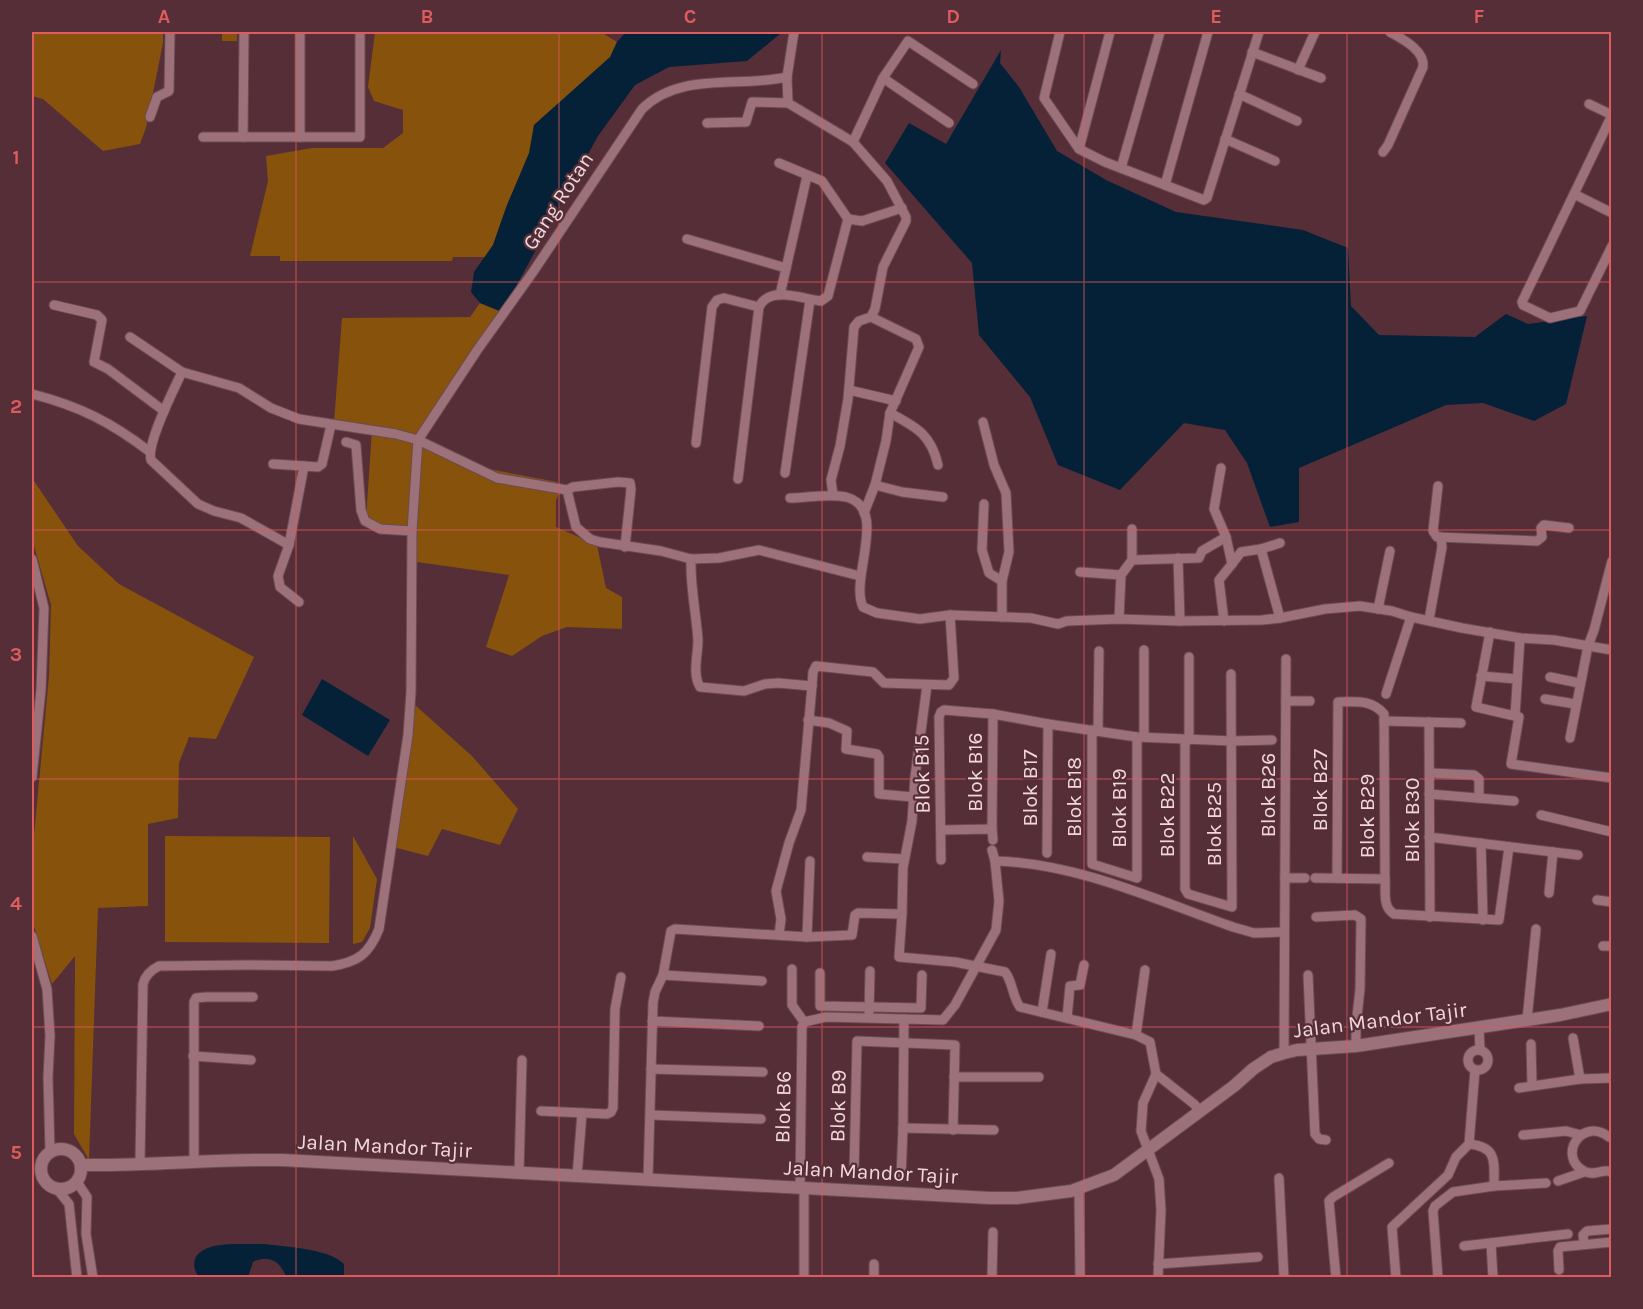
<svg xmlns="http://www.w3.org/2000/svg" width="1643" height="1309" font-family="Karla,sans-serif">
  <rect width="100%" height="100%" fill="#552e37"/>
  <g fill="#87520b">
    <path d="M 32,32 L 163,32 L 163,43 L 146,128 L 140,144 L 103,151 L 43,99 L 32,96 Z"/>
    <rect x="222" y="32" width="15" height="9"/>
    <path d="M 375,32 L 601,32 L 617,42 L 611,57 L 534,125 L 530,153 L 507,205 L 493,245 L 485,257 L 453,257 L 452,261 L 280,261 L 280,256 L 250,256 L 268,181 L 266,156 L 312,148 L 383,148 L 403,133 L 403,110 L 374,101 L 368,87 Z"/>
    <path d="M 480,303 L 502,312 L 420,441 L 473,466 L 557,482 L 557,493 L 559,494 L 556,500 L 556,527 L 597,545 L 606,588 L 622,597 L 622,629 L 567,627 L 542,636 L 512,656 L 486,647 L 509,575 L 410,561 L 411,527 L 379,526 L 366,519 L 372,430 L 334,422 L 342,318 L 470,317 Z"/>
    <path d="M 32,478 L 78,546 L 119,584 L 254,657 L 216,739 L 189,737 L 179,763 L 178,818 L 148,824 L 148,906 L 98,908 L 89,1160 L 74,1134 L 75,956 L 52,984 L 32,920 L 32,856 L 49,676 L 51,605 L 32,539 Z"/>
    <path d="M 415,705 L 472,756 L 518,809 L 500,845 L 442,829 L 428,856 L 397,848 L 397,822 Z"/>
    <path d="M 165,836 L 330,837 L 329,943 L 165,942 Z"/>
    <path d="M 353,836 L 377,879 L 370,928 L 362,942 L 353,944 Z"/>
  </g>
  <g fill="#042138">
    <path d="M 626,32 L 780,32 L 780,34 L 747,61 L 669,67 L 635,85 L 598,136 L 502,312 L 480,303 L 471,292 L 474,272 L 493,245 L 507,205 L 529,153 L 534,125 L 610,57 L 617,42 Z"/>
    <path d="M 1001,50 L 1000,63 L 1019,87 L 1057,151 L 1106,180 L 1176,212 L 1303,230 L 1348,248 L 1351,306 L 1379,335 L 1475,337 L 1506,314 L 1528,324 L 1587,316 L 1566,404 L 1534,421 L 1483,403 L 1446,405 L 1299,468 L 1299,522 L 1270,527 L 1247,463 L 1225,430 L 1184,423 L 1120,490 L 1058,465 L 1030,397 L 979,335 L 972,263 L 885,163 L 909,123 L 946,144 Z"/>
    <path d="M 322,679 L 390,720 L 368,756 L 302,715 Z"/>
    <path d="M 264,1244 C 286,1247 328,1248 344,1264 L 344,1277 L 286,1277 C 281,1262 269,1254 253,1262 L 248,1277 L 199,1277 C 195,1272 193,1266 195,1259 C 203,1239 246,1245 264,1244 Z"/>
  </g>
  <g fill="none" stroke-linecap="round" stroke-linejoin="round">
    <g stroke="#6c4b53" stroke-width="11">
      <g id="minor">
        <path d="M 300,32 L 300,137"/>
        <path d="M 794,32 L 787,77 L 788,103 L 853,142 L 887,181 L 906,217 L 906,221 L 883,267 L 875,309 L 871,317 L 859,321 L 854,327 L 848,399 L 840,446 L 831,480 L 833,495"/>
        <path d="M 1060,32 L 1044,98 L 1079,149 L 1105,162 L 1204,200 L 1207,198 L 1259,32"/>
        <path d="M 1252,52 L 1321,78"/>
        <path d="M 1298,70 L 1315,32"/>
        <path d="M 883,78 L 949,123"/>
        <path d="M 1239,94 L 1297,121"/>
        <path d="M 1589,104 L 1610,114"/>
        <path d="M 1612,115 L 1522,302 L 1523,305 L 1550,318 L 1580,311 L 1612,246"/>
        <path d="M 150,117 L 157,97 L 169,91 L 170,32"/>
        <path d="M 707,123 L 746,122 L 752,102 L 788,103"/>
        <path d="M 203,137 L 360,137 L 360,32"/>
        <path d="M 243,137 L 244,32"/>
        <path d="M 1225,139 L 1275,161"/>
        <path d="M 853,142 L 883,78 L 908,41 L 973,84"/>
        <path d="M 1079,149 L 1110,32"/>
        <path d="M 1383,152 L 1388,145 L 1423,67 C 1425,50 1402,39 1390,32"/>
        <path d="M 779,163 L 822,181 L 848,219"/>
        <path d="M 1121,168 L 1160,32"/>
        <path d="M 1165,185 L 1208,32"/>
        <path d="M 1574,194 L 1612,213"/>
        <path d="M 687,239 L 786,268"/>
        <path d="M 780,295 L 807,176"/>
        <path d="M 54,305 L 97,315 L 102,320 L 94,362 L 108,369 L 164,411"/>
        <path d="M 130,337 L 182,372 L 239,388 L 271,408 L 299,419 L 396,434 L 418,440 L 497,478 L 567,490 L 576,527 L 590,539 L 600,542 L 661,551 L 691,559 L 719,558 L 759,550 L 860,576"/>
        <path d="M 182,372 C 174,389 146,444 151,460 L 198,504 L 214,511 L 241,518 L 289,545"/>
        <path d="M 849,390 L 896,401"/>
        <path d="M 32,394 C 79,406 111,422 150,452"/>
        <path d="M 890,413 C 916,427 931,434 938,465"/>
        <path d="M 983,422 L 994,465 L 1006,493 L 1009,552 L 1002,581"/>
        <path d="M 346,442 L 356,445 L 361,510 L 365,521 L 380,529 L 412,531"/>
        <path d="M 696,443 L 712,307 L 717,300 L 724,298 L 759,307"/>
        <path d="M 273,464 L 304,466"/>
        <path d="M 1221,468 L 1214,509 L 1226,537 L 1232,564 L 1241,552 L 1261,549 L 1280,618"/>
        <path d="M 785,473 L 810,300"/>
        <path d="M 738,479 L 759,307 C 770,285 802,299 821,301 L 828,296 L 848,219 L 862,221 L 902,208"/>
        <path d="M 875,485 L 902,492 L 943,497"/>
        <path d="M 1438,486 L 1433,531 L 1437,537 L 1537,541 L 1542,537 L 1541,528 L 1544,525 L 1569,528"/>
        <path d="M 567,490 L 573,487 L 618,482 L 630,483 L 631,489 L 625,547"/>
        <path d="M 790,498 C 808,498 828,493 846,497 C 890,508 849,578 863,607 L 877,613 L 920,619 L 950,615 L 1031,618 L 1058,624 L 1067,621 L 1119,619 L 1180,621 L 1262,620 L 1280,618 L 1325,609 L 1360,606 L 1392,611 L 1411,617 L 1462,628 L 1520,638 L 1554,640 L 1612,650"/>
        <path d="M 984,504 L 982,550 L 989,573 L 1002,581 L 1002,617"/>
        <path d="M 864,513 L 875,485 L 886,441 L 890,413 L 919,347 L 916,339 L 871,317"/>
        <path d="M 1261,549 L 1280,543"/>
        <path d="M 1178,558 L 1180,621"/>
        <path d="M 32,559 L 44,608 L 41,690 L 32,777"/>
        <path d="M 691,559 C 690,586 696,612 698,640 C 698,655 692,674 700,687 L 744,691 L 765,684 L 778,683 L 812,686 L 813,672 L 816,666 L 873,672 L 884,683 L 949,685 L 954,678 L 950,615"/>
        <path d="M 1132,560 L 1199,558 L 1202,551 L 1226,537"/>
        <path d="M 1080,572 L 1121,575"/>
        <path d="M 299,602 L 280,587 L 278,576 L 289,545 L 304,466 L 318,467 L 322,464 L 331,425"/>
        <path d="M 1378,609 L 1390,551"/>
        <path d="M 1119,619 L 1121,575 L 1132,560 L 1132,529"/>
        <path d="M 1429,620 L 1442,547 L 1441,537"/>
        <path d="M 1224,621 L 1219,580 L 1232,564"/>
        <path d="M 1490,632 L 1476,707 L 1519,717 L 1511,764 L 1612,778"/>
        <path d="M 1189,657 L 1189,740"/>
        <path d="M 1481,676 L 1517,679"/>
        <path d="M 1550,677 L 1579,683"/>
        <path d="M 927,685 L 915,777 L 912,821 L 903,868 L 902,914 L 899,957 L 955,962 L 1005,972 C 1013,982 1012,996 1020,1007 L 1136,1035 L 1150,1042 L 1156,1074 L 1143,1103 L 1141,1131 L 1159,1179 L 1161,1210 L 1158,1278"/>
        <path d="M 1386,694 L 1411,617"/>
        <path d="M 1545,699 L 1575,704"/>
        <path d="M 1286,701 L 1310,701"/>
        <path d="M 1515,716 L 1520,638"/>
        <path d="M 808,720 L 829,723 L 847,731 L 846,749 L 877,754 L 879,757 L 879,794 L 913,797"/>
        <path d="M 1384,721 L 1461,723"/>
        <path d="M 1429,722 L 1430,917"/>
        <path d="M 1092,730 L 1092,864 L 1137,878 L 1137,737"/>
        <path d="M 1098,731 L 1099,651"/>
        <path d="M 1144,736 L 1144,650"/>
        <path d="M 1570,738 L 1588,646 L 1594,630 L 1612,561"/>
        <path d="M 1185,740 L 1185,889 L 1188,894 L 1232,907 L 1231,674"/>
        <path d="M 1430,773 L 1474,775 L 1479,779 L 1479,798"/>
        <path d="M 1429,794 L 1514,801"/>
        <path d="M 1541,815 L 1612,832"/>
        <path d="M 992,829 L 993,714"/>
        <path d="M 941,830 L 992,829 L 993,840"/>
        <path d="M 1429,837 L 1578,855"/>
        <path d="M 1481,843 L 1483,920"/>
        <path d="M 992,850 L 995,861 C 1077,863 1156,900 1233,927 L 1254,933 L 1284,932"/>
        <path d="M 1047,853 L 1048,724"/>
        <path d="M 867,857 L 904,859"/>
        <path d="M 941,860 L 939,717 L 941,712 L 944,710 L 993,714 L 1048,724 L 1137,737 L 1232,741 L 1272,740"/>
        <path d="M 1285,878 L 1305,878"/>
        <path d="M 1315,878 L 1385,879"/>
        <path d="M 1337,878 L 1338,702 C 1356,702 1371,699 1384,714 L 1385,879 C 1386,891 1382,907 1394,914 L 1499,920 L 1509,847"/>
        <path d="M 1549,893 L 1553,852"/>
        <path d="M 1597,900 L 1612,902"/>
        <path d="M 1316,917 L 1355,915 L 1361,919 L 1360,989 L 1356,1026 L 1356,1046"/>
        <path d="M 779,935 L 781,919 L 776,891 L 789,843 L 801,810 L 812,686"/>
        <path d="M 32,936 L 47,989 L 50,1036 L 48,1077 L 50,1151"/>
        <path d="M 807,937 L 852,935 L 855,915 L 858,913 L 902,914"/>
        <path d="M 1603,946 L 1612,946"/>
        <path d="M 792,969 L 792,1005 L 804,1022"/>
        <path d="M 820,973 L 820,1006 L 921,1008 L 922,975"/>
        <path d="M 663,975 L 762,981"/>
        <path d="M 1308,975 L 1315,1134 L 1319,1139 L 1326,1140"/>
        <path d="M 1042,1012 L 1051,954"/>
        <path d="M 869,1013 L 870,971"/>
        <path d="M 1067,1018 L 1070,986 L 1080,985 L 1084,965"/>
        <path d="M 1527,1020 L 1536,929"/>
        <path d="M 652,1021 L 759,1026"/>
        <path d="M 1479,1027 L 1480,1050"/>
        <path d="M 1136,1035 L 1145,970"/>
        <path d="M 1573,1038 L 1580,1079"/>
        <path d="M 1531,1044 L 1532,1085"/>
        <circle cx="1478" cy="1060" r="10"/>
        <path d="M 1284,1053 L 1286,659"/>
        <path d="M 193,1056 L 251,1060"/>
        <path d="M 651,1069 L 763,1072"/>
        <path d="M 1156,1074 L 1194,1104 L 1200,1111"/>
        <path d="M 954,1077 L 1039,1077"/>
        <path d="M 1519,1088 L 1580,1079 L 1612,1078"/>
        <path d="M 541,1111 L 607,1114 L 611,1112 L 613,1108 L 615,1009 L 621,977"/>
        <path d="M 651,1115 L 761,1119"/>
        <path d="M 903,1128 L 994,1130"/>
        <path d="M 1523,1135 L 1566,1131 L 1581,1135"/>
        <path d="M 1612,1136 L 1609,1137 C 1581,1116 1557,1157 1584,1171 C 1594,1177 1602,1168 1612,1172"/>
        <path d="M 1469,1144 C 1498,1147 1494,1162 1494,1186"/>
        <path d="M 140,1162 L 143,984 C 145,976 151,970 159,966 L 248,965 L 332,966 C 358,962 369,954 379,929 L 408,735 L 411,692 L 412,531 L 418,440 L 478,349 L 533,272 L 642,109 C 680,71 740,88 787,77"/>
        <path d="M 194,1162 L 194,1002 L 196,998 L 206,997 L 253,997"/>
        <path d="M 519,1173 L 522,1060"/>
        <path d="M 854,1173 L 857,1041 L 955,1045 L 953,1130"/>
        <path d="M 577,1176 L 582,1113"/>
        <path d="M 901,1177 L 903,1128 L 904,1019"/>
        <path d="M 1279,1178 L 1284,1278"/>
        <path d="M 648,1179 L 653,1003 L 655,992 L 663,975 L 671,931 L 675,929 L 807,937 L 810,861"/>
        <path d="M 1558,1181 L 1584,1172"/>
        <path d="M 77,1182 L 87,1197 L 86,1234 L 93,1278"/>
        <path d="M 800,1188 L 802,1027 L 804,1022 L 826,1017 L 943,1020 L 955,1005 L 996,930 L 999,901 L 995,861"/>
        <path d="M 57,1189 L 69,1204 L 77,1278"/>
        <path d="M 1079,1189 L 1080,1278"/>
        <path d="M 1491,1243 L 1493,1278"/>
        <path d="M 1584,1244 L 1583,1235 L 1587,1231 L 1612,1229"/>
        <path d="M 1464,1246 L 1568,1234"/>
        <path d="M 874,1264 L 874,1278"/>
        <path d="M 1158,1264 L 1258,1257"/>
        <path d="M 1559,1270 L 1558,1251 L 1560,1247 L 1612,1242"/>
        <path d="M 804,1278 L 804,1188"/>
        <path d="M 992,1278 L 993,1232"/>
        <path d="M 1336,1278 L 1329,1201 L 1333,1197 L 1389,1163"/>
        <path d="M 1396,1278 L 1392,1227 L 1448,1175 L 1456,1157 L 1469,1144 L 1475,1070"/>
        <path d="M 1438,1278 L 1433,1211 L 1435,1206 L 1453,1192 L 1494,1186 L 1546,1183"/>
      </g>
    </g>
    <g stroke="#6c4b53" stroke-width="14">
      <g id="tertiary">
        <circle cx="61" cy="1169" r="20"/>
        <path d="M 81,1165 C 148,1166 215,1159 282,1160 L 990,1198 L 1017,1198 L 1071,1191 L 1114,1175 L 1234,1086 L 1253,1069 L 1271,1057 L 1284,1053 L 1297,1050 L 1356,1046 L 1560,1015 L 1612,1004"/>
      </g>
    </g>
    <use href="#minor" stroke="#9d7179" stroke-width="9"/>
    <use href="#tertiary" stroke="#9d7179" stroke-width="12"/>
  </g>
  <path fill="none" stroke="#de5c5e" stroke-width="1.5" stroke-opacity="0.55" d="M 296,32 L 296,1278M 559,32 L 559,1278M 822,32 L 822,1278M 1084,32 L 1084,1278M 1347,32 L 1347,1278M 32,282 L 1612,282M 32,530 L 1612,530M 32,779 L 1612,779M 32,1027 L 1612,1027"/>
  <g text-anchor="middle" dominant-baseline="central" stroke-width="4.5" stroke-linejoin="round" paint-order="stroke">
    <g font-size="21" fill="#f0d7db" stroke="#552e37">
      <text transform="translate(558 201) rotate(-57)">Gang Rotan</text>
      <text transform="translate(975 772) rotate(-90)">Blok B16</text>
      <text transform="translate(922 774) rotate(-91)">Blok B15</text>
      <text transform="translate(1030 788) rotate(-90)">Blok B17</text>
      <text transform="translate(1320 790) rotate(-90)">Blok B27</text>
      <text transform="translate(1268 795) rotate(-90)">Blok B26</text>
      <text transform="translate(1074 797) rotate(-90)">Blok B18</text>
      <text transform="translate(1119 808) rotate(-90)">Blok B19</text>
      <text transform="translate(1167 815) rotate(-90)">Blok B22</text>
      <text transform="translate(1367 816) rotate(-90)">Blok B29</text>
      <text transform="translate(1412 820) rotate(-90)">Blok B30</text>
      <text transform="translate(1214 824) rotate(-90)">Blok B25</text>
      <text transform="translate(1380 1020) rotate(-7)">Jalan Mandor Tajir</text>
      <text transform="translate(838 1106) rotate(-89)">Blok B9</text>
      <text transform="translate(783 1107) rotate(-89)">Blok B6</text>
      <text transform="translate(385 1146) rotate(3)">Jalan Mandor Tajir</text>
      <text transform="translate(871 1172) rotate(3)">Jalan Mandor Tajir</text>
    </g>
  </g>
  <rect width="1643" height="1309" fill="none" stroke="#552e37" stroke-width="66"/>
  <rect x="33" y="33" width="1577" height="1243" fill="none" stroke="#de5c5e" stroke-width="2"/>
  <g font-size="20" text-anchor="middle" font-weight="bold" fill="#de5c5e">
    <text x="164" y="23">A</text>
    <text x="427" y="23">B</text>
    <text x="690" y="23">C</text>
    <text x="953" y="23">D</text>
    <text x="1216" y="23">E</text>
    <text x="1479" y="23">F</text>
    <text x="16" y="164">1</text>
    <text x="16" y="413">2</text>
    <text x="16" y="661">3</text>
    <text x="16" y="910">4</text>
    <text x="16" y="1159">5</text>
  </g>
</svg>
